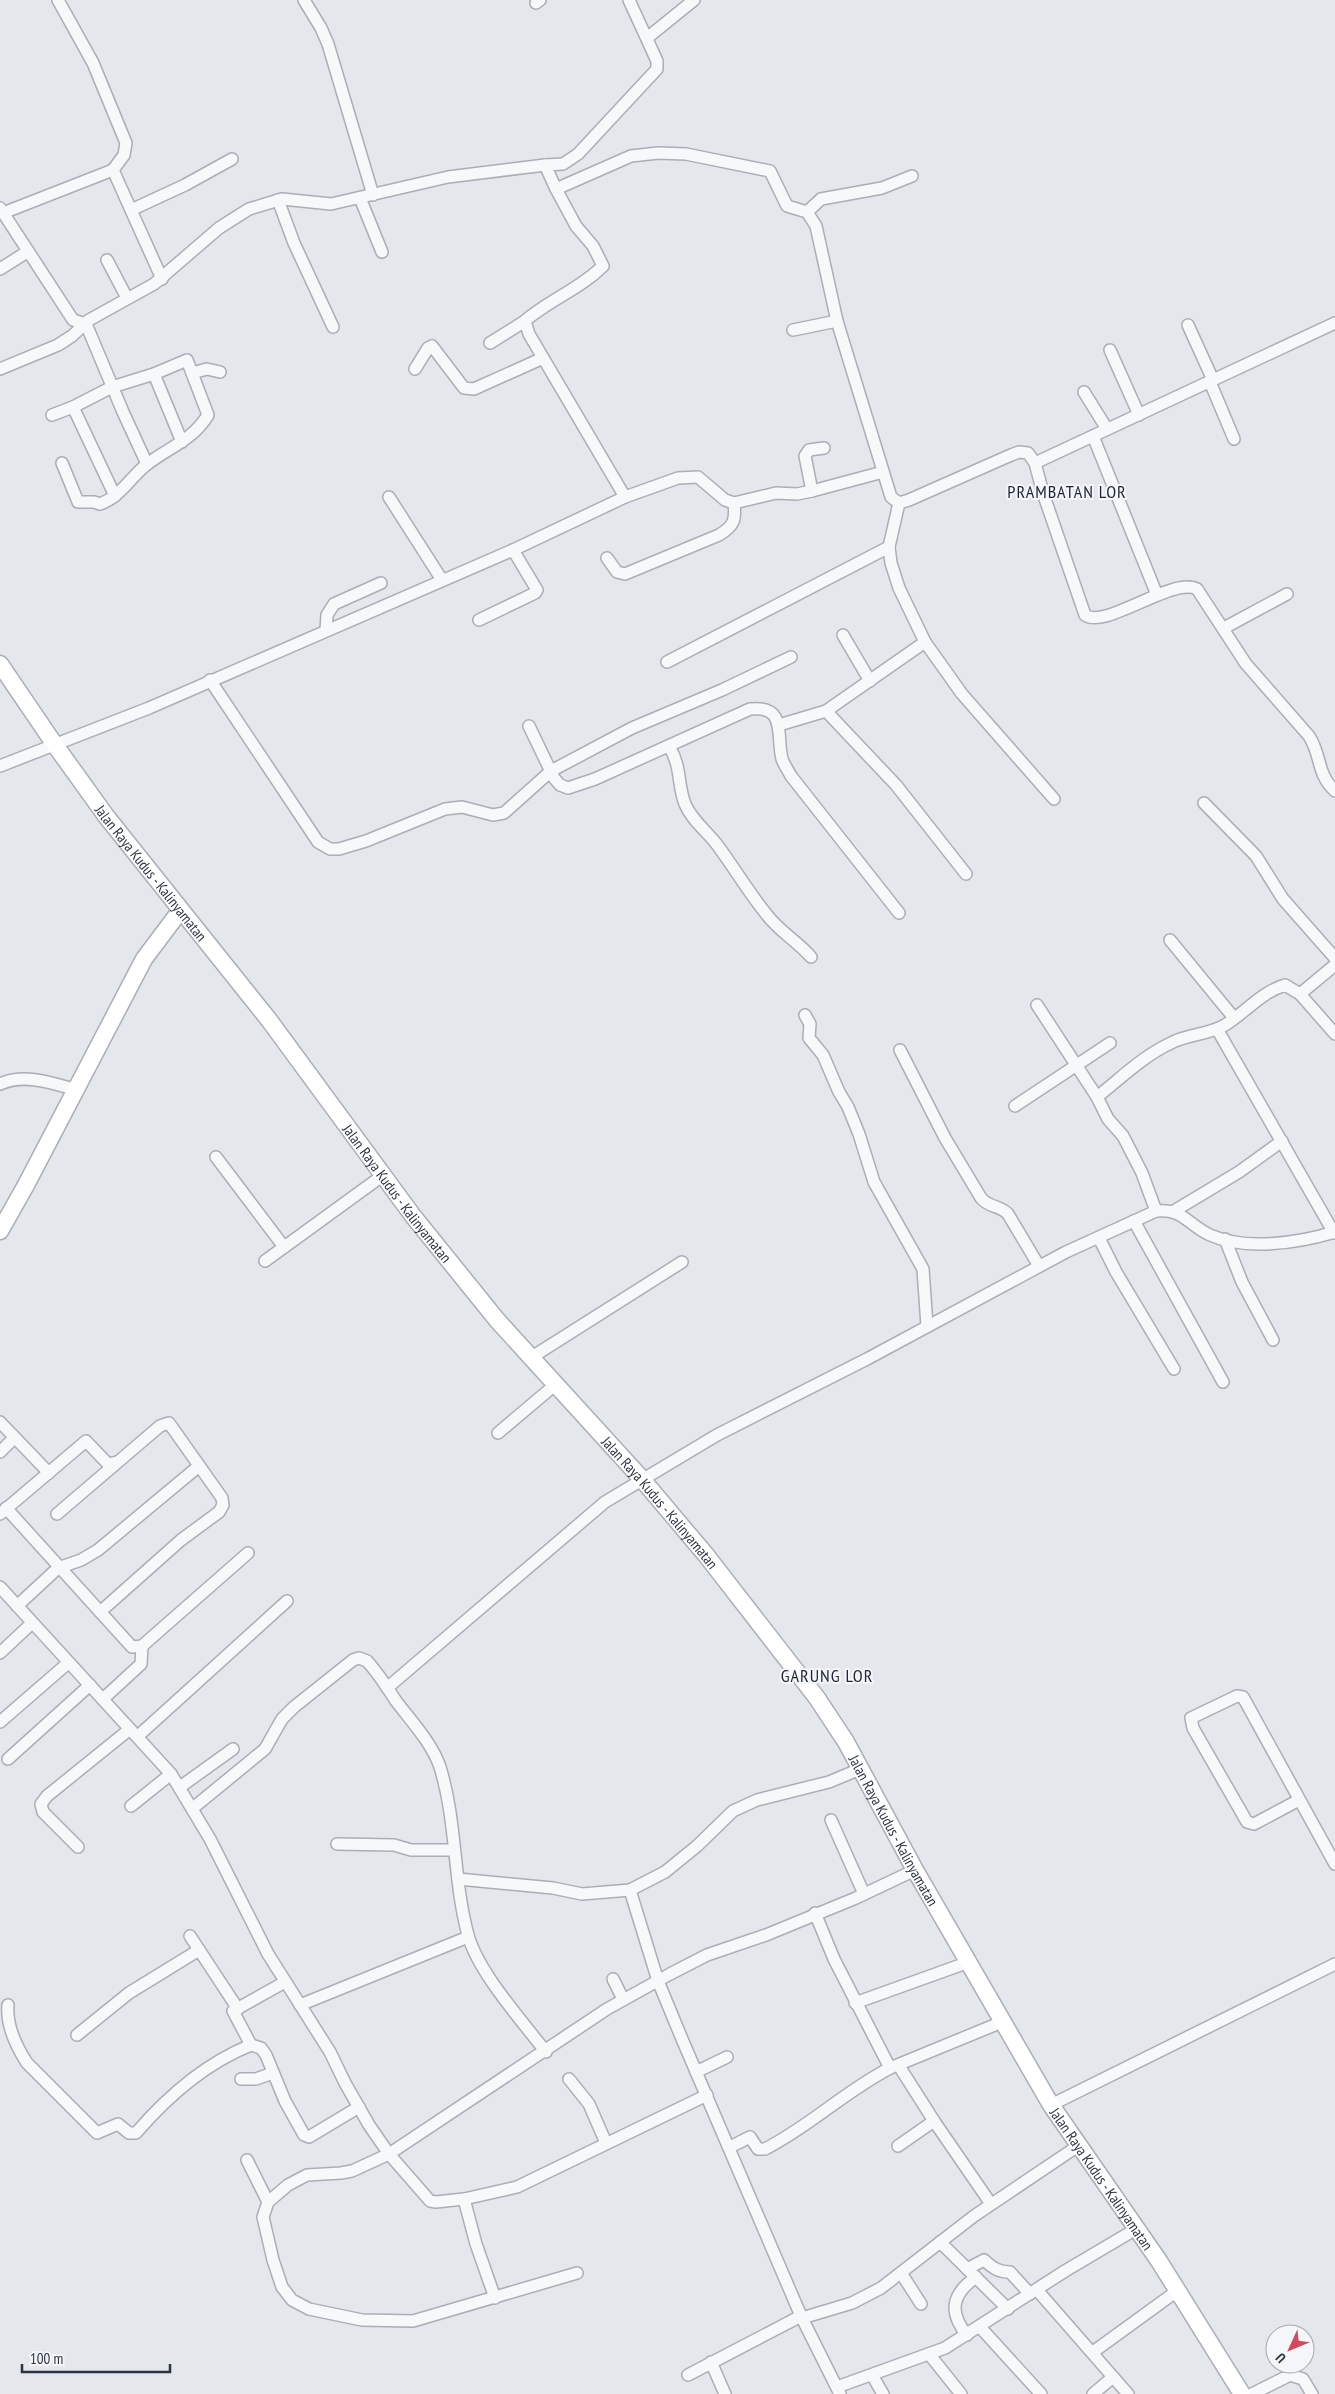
<svg xmlns="http://www.w3.org/2000/svg" width="1335" height="2394" font-family="'PT Sans Narrow',sans-serif">
  <rect width="100%" height="100%" fill="#e4e7ec"/>
  <g fill="none" stroke-linecap="round" stroke-linejoin="round">
    <g stroke="#a9aeb7" stroke-width="14">
      <g id="street">
        <path d="M 58,0 L 93,63 L 126,143 L 124,155 L 113,170 L 162,279"/>
        <path d="M 304,0 L 321,28 L 328,44 L 373,195"/>
        <path d="M 629,0 L 657,61 L 657,69 L 578,154 L 563,164 L 545,165 L 556,189 L 631,156 L 658,153 L 686,154 L 770,171 L 787,206 L 807,212 L 816,226 L 837,321 L 891,497 L 899,503 L 909,500 L 1011,455 L 1019,452 L 1028,453 L 1035,463 L 1043,493 L 1085,615 C 1105,630 1173,576 1197,589 L 1246,664 L 1309,736 C 1322,756 1316,773 1335,791"/>
        <path d="M 536,3 L 540,0"/>
        <path d="M 647,38 L 694,0"/>
        <path d="M 556,189 L 576,226 L 593,246 L 603,266 C 580,289 549,300 525,321 L 529,334 L 625,497"/>
        <path d="M 360,198 L 382,252"/>
        <path d="M 278,200 L 294,243 L 333,327"/>
        <path d="M 0,208 L 73,320 L 86,324"/>
        <path d="M 131,210 L 185,185 L 232,159"/>
        <path d="M 807,212 L 821,199 L 882,188 L 912,176"/>
        <path d="M 3,213 L 113,170"/>
        <path d="M 107,260 L 127,298"/>
        <path d="M 0,269 L 27,252"/>
        <path d="M 86,324 L 123,412 L 147,464"/>
        <path d="M 1188,325 L 1213,380"/>
        <path d="M 793,330 L 837,321"/>
        <path d="M 490,343 L 525,321"/>
        <path d="M 1110,350 L 1139,415"/>
        <path d="M 0,369 L 58,345 L 72,336 L 89,320 L 154,284 L 219,228 L 249,209 L 282,199 L 331,204 L 448,177 L 545,165"/>
        <path d="M 415,369 L 428,348 L 432,346 L 464,388 L 474,389 L 543,358"/>
        <path d="M 192,373 L 207,369 L 220,372"/>
        <path d="M 1210,382 L 1234,439"/>
        <path d="M 1084,392 L 1107,429"/>
        <path d="M 52,415 L 73,407"/>
        <path d="M 1093,436 L 1157,595"/>
        <path d="M 62,463 L 78,502 L 94,502 L 100,504 C 120,497 130,478 146,465 C 169,447 192,441 208,415 L 187,360 L 154,374 L 182,442"/>
        <path d="M 1035,463 L 1335,323"/>
        <path d="M 812,491 L 805,456 L 809,450 L 824,448"/>
        <path d="M 115,496 L 73,407 L 112,387 L 154,374"/>
        <path d="M 389,497 L 442,580"/>
        <path d="M 899,503 L 889,547 L 891,563 L 899,588 L 925,642 L 962,694 L 1054,799"/>
        <path d="M 607,558 L 617,572 L 625,574 L 719,535 C 734,526 736,520 734,503"/>
        <path d="M 479,620 L 535,593 L 537,590 L 513,550"/>
        <path d="M 1224,628 L 1287,594"/>
        <path d="M 326,630 L 327,615 L 334,604 L 381,583"/>
        <path d="M 843,635 L 870,681"/>
        <path d="M 667,662 L 889,547"/>
        <path d="M 210,680 L 318,842 L 330,849 L 339,849 L 366,841 L 445,809 L 462,807 L 493,815 L 504,813 L 551,771 L 632,728 L 722,690 L 791,657"/>
        <path d="M 826,711 L 896,785 L 966,874"/>
        <path d="M 779,725 L 826,711 L 925,642"/>
        <path d="M 529,726 L 554,778 L 560,785 L 568,788 L 595,779 L 750,709 C 787,705 776,735 782,759 C 784,765 788,770 791,776 L 899,913"/>
        <path d="M 669,746 C 682,768 677,783 685,804 C 692,821 708,832 718,846 C 735,869 749,893 767,915 C 779,931 798,942 811,957"/>
        <path d="M 0,766 L 149,708 L 513,550 L 625,497 L 678,478 L 698,477 L 725,500 L 734,503 L 776,493 L 797,494 L 812,491 L 883,472"/>
        <path d="M 1204,803 L 1256,856 L 1283,899 L 1335,958"/>
        <path d="M 1170,940 L 1234,1018"/>
        <path d="M 1335,965 L 1300,994 L 1335,1034"/>
        <path d="M 1037,1005 L 1097,1097"/>
        <path d="M 805,1015 L 810,1024 L 809,1038 L 823,1055 L 839,1092 L 848,1107 L 859,1134 L 874,1182 L 923,1269 L 927,1326"/>
        <path d="M 1217,1029 L 1334,1233"/>
        <path d="M 900,1050 L 945,1138 L 981,1198 C 989,1208 1000,1205 1008,1214 L 1039,1266"/>
        <path d="M 0,1084 C 25,1073 52,1083 77,1090"/>
        <path d="M 1015,1106 L 1110,1043"/>
        <path d="M 216,1157 L 284,1247"/>
        <path d="M 1156,1211 L 1142,1173 L 1123,1136 L 1108,1119 L 1097,1097 C 1121,1078 1143,1056 1171,1043 C 1187,1034 1208,1035 1225,1025 C 1246,1012 1260,993 1285,985 L 1300,994"/>
        <path d="M 1174,1211 L 1239,1172 L 1282,1141"/>
        <path d="M 1134,1221 L 1223,1382"/>
        <path d="M 1099,1238 L 1116,1272 L 1174,1369"/>
        <path d="M 1225,1239 L 1242,1282 L 1273,1340"/>
        <path d="M 265,1261 L 382,1176"/>
        <path d="M 532,1357 L 682,1262"/>
        <path d="M 0,1422 L 49,1473"/>
        <path d="M 498,1433 L 556,1384"/>
        <path d="M 0,1452 L 14,1438"/>
        <path d="M 6,1508 L 132,1647 L 142,1646 L 248,1553"/>
        <path d="M 0,1514 L 86,1441 L 108,1464 L 117,1462"/>
        <path d="M 57,1514 L 160,1426 L 169,1423 L 222,1498 L 223,1505 L 219,1512 L 181,1540 L 100,1612"/>
        <path d="M 0,1587 L 171,1774 L 210,1839 L 268,1954 L 330,2052 L 345,2083 L 369,2125 L 389,2154 L 430,2201 L 436,2202 L 464,2199 L 517,2187 L 707,2095"/>
        <path d="M 17,1606 L 58,1568 L 81,1560 L 98,1550 L 199,1466"/>
        <path d="M 0,1653 L 31,1624"/>
        <path d="M 387,1688 L 605,1502 L 717,1435 L 867,1359 L 1066,1252 L 1156,1211 C 1183,1208 1188,1225 1210,1235 C 1246,1251 1298,1243 1335,1232"/>
        <path d="M 104,1698 L 141,1664 L 142,1646"/>
        <path d="M 0,1722 L 68,1663"/>
        <path d="M 138,1736 L 287,1601"/>
        <path d="M 8,1759 L 90,1685"/>
        <path d="M 180,1787 L 233,1749"/>
        <path d="M 1299,1800 L 1254,1824 L 1247,1822 L 1193,1728 L 1191,1718 L 1237,1696 L 1243,1697 L 1335,1864"/>
        <path d="M 131,1806 L 171,1774"/>
        <path d="M 193,1808 L 265,1749 L 282,1719 L 294,1707 L 353,1660 L 359,1658 L 367,1661 C 378,1673 387,1687 396,1701 C 411,1721 432,1743 440,1767 C 457,1822 453,1880 468,1935 C 478,1972 522,2021 546,2052"/>
        <path d="M 831,1820 L 864,1894"/>
        <path d="M 337,1844 L 394,1845 L 411,1850 L 454,1850"/>
        <path d="M 78,1847 L 43,1812 L 41,1804 L 47,1796 L 130,1729"/>
        <path d="M 458,1879 L 553,1888 L 582,1894 L 630,1890 L 665,1872 L 697,1846 L 733,1811 L 757,1800 L 829,1782 L 860,1769"/>
        <path d="M 630,1890 L 658,1981 L 682,2039 L 801,2316 L 840,2394"/>
        <path d="M 815,1913 L 834,1959 L 890,2068 L 1002,2022"/>
        <path d="M 190,1936 L 238,2009"/>
        <path d="M 613,1979 L 623,1999"/>
        <path d="M 855,2003 L 969,1962"/>
        <path d="M 8,2005 C 6,2026 16,2046 27,2063 L 97,2133 L 118,2124 L 129,2133 L 136,2133 C 167,2097 206,2063 251,2045 L 261,2048 L 266,2055 L 285,2101 L 304,2135 L 309,2137 L 359,2107"/>
        <path d="M 300,2005 L 468,1937"/>
        <path d="M 77,2035 L 129,1993 L 199,1950"/>
        <path d="M 251,2045 L 233,2011 L 285,1982"/>
        <path d="M 899,2066 L 934,2121 L 991,2204"/>
        <path d="M 696,2072 L 727,2057"/>
        <path d="M 241,2079 L 256,2079 L 273,2073"/>
        <path d="M 569,2079 L 589,2104 L 606,2143"/>
        <path d="M 1051,2105 L 1335,1964"/>
        <path d="M 898,2146 L 934,2121"/>
        <path d="M 730,2147 L 750,2137 L 758,2149 L 765,2149 C 810,2126 844,2092 890,2068"/>
        <path d="M 247,2160 L 268,2202"/>
        <path d="M 464,2199 L 476,2244 L 495,2298"/>
        <path d="M 940,2242 L 1008,2309"/>
        <path d="M 967,2269 L 984,2260 C 993,2268 998,2272 1010,2272 L 1030,2294"/>
        <path d="M 577,2273 L 413,2321 L 362,2320 L 309,2309 L 292,2300 L 282,2287 L 273,2260 L 263,2217 L 268,2202 L 288,2185 L 307,2175 L 341,2173 L 352,2171 L 389,2154 L 607,2009 L 670,1974 L 707,1955 L 766,1935 L 856,1898 L 915,1870"/>
        <path d="M 901,2273 L 921,2304"/>
        <path d="M 1037,2290 L 1128,2394"/>
        <path d="M 802,2318 L 852,2303 L 881,2288 L 974,2216 L 1078,2146"/>
        <path d="M 980,2327 L 1041,2394"/>
        <path d="M 967,2335 C 948,2312 952,2294 976,2277"/>
        <path d="M 1093,2352 L 1177,2291"/>
        <path d="M 929,2354 L 961,2394"/>
        <path d="M 711,2362 L 725,2394"/>
        <path d="M 688,2375 L 801,2316"/>
        <path d="M 872,2375 L 883,2394"/>
        <path d="M 837,2387 L 945,2348 L 1065,2271 L 1136,2229"/>
        <path d="M 1093,2394 L 1113,2377"/>
        <path d="M 1252,2394 L 1290,2375 L 1303,2379 L 1312,2394"/>
      </g>
    </g>
    <g stroke="#a9aeb7" stroke-width="19">
      <g id="secondary">
        <path id="s1" d="M 0,664 L 55,745 L 106,816 L 269,1020 L 413,1216 L 497,1320 L 641,1478 L 706,1555 L 817,1698 L 846,1742 L 915,1870 L 1051,2105 L 1159,2261 L 1242,2394"/>
        <path d="M 0,1231 L 26,1185 L 144,959 L 180,911"/>
      </g>
    </g>
    <use href="#street" stroke="#f7f8fa" stroke-width="11"/>
    <use href="#secondary" stroke="#fff" stroke-width="16"/>
  </g>
  <g text-anchor="middle" dominant-baseline="central" stroke-width="4" stroke-linejoin="round" paint-order="stroke">
    <g font-size="15" fill="#2b3445" stroke="#f4f6f9">
      <text stroke="none"><textPath href="#s1" startOffset="258">Jalan Raya Kudus - Kalinyamatan</textPath></text>
      <text stroke="none"><textPath href="#s1" startOffset="662">Jalan Raya Kudus - Kalinyamatan</textPath></text>
      <text stroke="none"><textPath href="#s1" startOffset="1068">Jalan Raya Kudus - Kalinyamatan</textPath></text>
      <text stroke="none"><textPath href="#s1" startOffset="1472">Jalan Raya Kudus - Kalinyamatan</textPath></text>
      <text stroke="none"><textPath href="#s1" startOffset="1878">Jalan Raya Kudus - Kalinyamatan</textPath></text>
    </g>
    <g font-size="18" letter-spacing="1" fill="#1d2536" stroke="#f4f6f9">
      <text x="1067" y="491">PRAMBATAN LOR</text>
      <text x="827" y="1675">GARUNG LOR</text>
    </g>
  </g>
  <g transform="translate(1290 2349) rotate(226)"><circle r="24" fill="#f4f6f9" stroke="#a4a8b1"/>
  <path d="M0-4L9 19L0 12L-9 19Z" fill="#d1495b"/>
  <text y="-8" font-size="14" font-weight="bold" text-anchor="middle" fill="#2b3445">U</text>
  </g>
  <path d="M22 2364v8h148v-8" fill="none" stroke="#2b3445" stroke-width="2.5"/>
  <text x="30" y="2364" font-size="15" fill="#2b3445" stroke="#f4f6f9" stroke-width="4" paint-order="stroke">100 m</text>
</svg>
